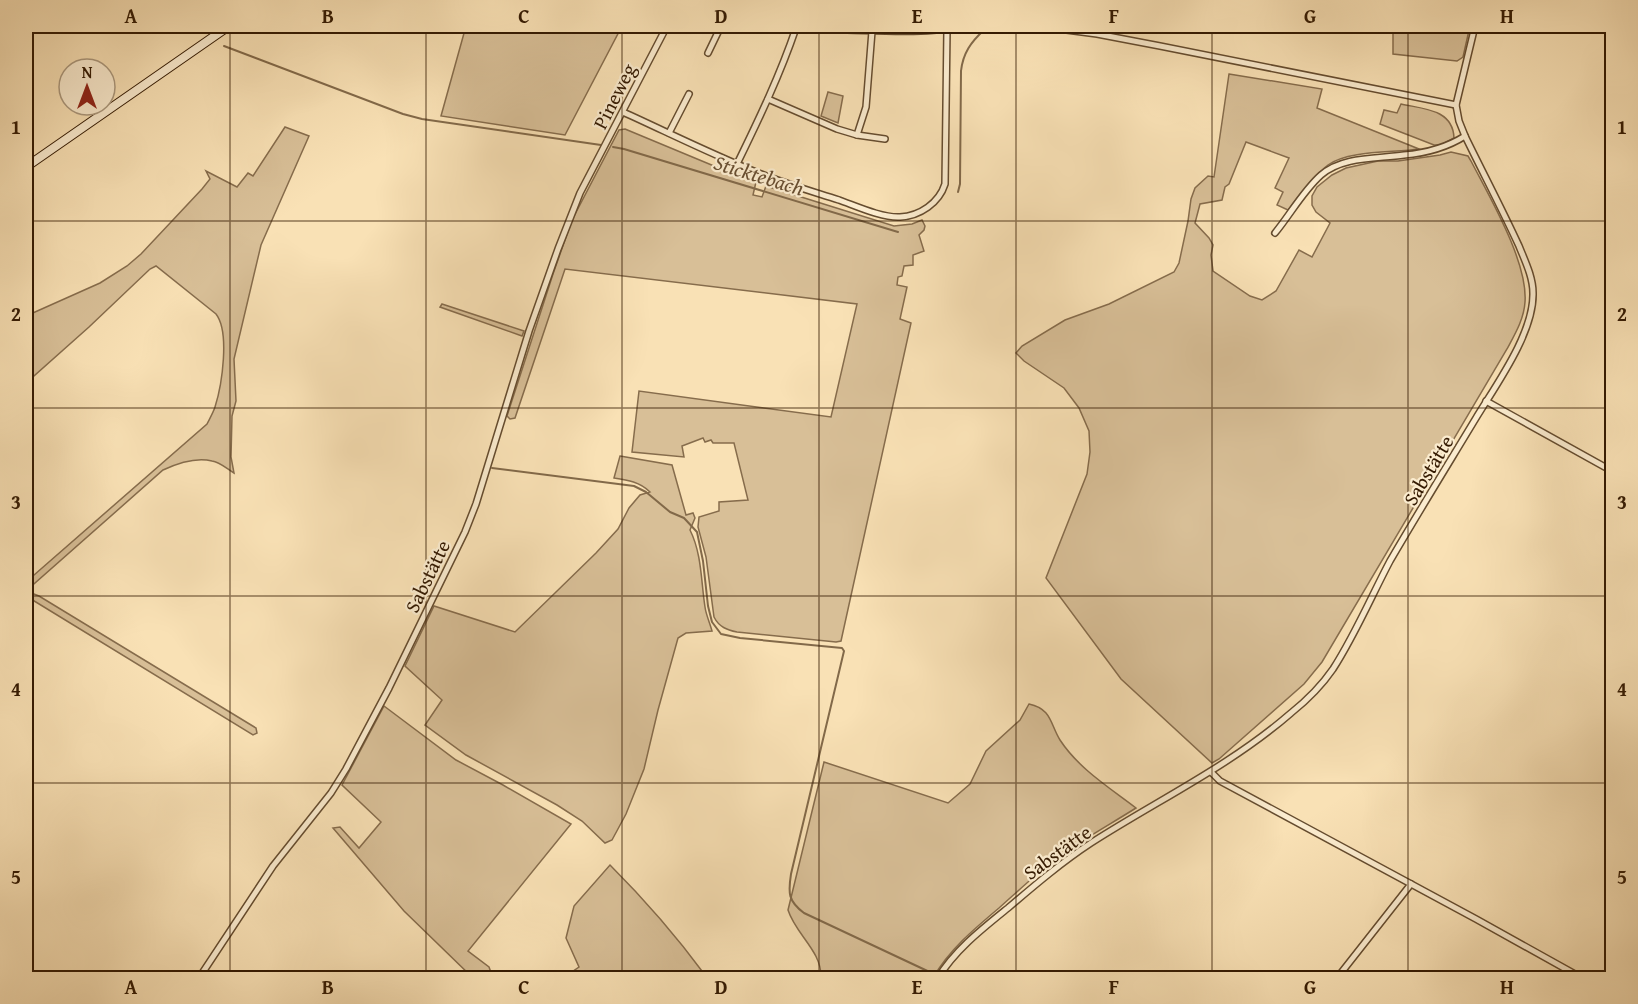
<svg xmlns="http://www.w3.org/2000/svg" width="1638" height="1004" font-family="'Gentium Book Plus',serif">
  <rect width="100%" height="100%" fill="#f9e1b5"/>
  <filter id="stains"><feTurbulence type="fractalNoise" baseFrequency=".00333" numOctaves="4"/><feColorMatrix values="0 0 0 0 .2 0 0 0 0 .09 0 0 0 0 .02 0 0 0 .5 -.17"/></filter>
  <radialGradient id="worn" r=".72"><stop offset=".6" stop-color="#630" stop-opacity="0"/><stop offset="1" stop-color="#630" stop-opacity=".3"/></radialGradient>
  <g fill="#d8bf97" stroke="#866c4c" stroke-width="1.5">
    <path d="M 466,26 L 622,26 L 565,135 L 441,116 Z"/>
    <path d="M 1393,26 L 1431,26 L 1437,28 L 1440,26 L 1470,26 L 1463,57 L 1457,61 L 1393,54 Z"/>
    <path d="M 1229,74 L 1322,89 L 1317,108 L 1419,149 C 1393,153 1349,150 1328,165 C 1312,177 1300,195 1288,210 L 1277,205 L 1283,192 L 1275,188 L 1289,158 L 1246,142 L 1229,184 L 1225,187 L 1222,200 L 1200,204 L 1195,223 L 1209,238 L 1213,245 L 1211,255 L 1213,271 L 1250,296 L 1262,300 L 1276,291 L 1299,250 L 1312,257 L 1330,223 L 1316,212 L 1312,205 L 1312,196 L 1317,187 L 1332,175 L 1346,168 L 1378,161 L 1398,161 L 1440,155 L 1451,152 L 1468,156 L 1471,161 C 1490,198 1528,262 1525,302 C 1524,319 1515,334 1507,349 L 1322,662 L 1304,684 L 1219,759 L 1212,763 L 1121,679 L 1046,578 L 1087,474 L 1090,452 L 1089,431 L 1079,408 L 1064,388 L 1024,361 L 1016,353 L 1022,346 L 1065,320 L 1109,304 L 1174,272 L 1179,263 L 1188,221 L 1191,199 L 1195,188 L 1208,176 L 1214,177 Z"/>
    <path d="M 828,92 L 843,96 L 838,123 L 821,116 Z"/>
    <path d="M 1401,104 C 1423,109 1453,109 1454,138 L 1441,145 L 1434,145 L 1380,124 L 1384,110 L 1397,113 Z"/>
    <path d="M 285,127 L 309,136 L 261,245 L 234,359 L 236,401 L 232,416 L 231,457 L 234,473 C 227,469 220,462 212,461 C 196,457 178,463 163,470 L 26,591 L 39,596 L 256,728 L 257,733 L 253,735 L 26,596 L 26,582 L 207,424 C 210,418 213,413 215,407 C 222,385 230,332 216,314 L 156,266 L 150,269 L 89,327 L 26,383 L 26,316 L 100,283 L 127,266 L 141,254 L 202,189 L 210,179 L 206,171 L 237,187 L 248,173 L 253,176 Z"/>
    <path d="M 625,129 L 726,171 L 756,182 L 753,195 L 762,197 L 766,186 L 894,226 L 912,224 L 922,220 L 925,226 L 924,230 L 919,235 L 924,251 L 913,255 L 913,265 L 904,266 L 902,276 L 898,277 L 897,285 L 907,287 L 900,319 L 911,323 L 841,641 L 836,642 L 737,632 C 727,630 719,627 714,617 L 706,557 L 698,527 L 699,517 L 719,511 L 719,502 L 748,500 L 734,443 L 713,443 L 711,440 L 705,442 L 703,438 L 682,446 L 684,457 L 632,452 L 639,391 L 831,417 L 857,304 L 565,269 L 515,418 L 510,419 L 507,416 L 553,274 L 572,220 L 619,130 Z"/>
    <path d="M 442,304 L 524,331 L 522,336 L 440,307 Z"/>
    <path d="M 620,456 L 672,465 L 686,515 L 693,513 L 695,518 L 690,530 C 702,554 701,582 705,607 C 706,615 710,623 712,631 L 686,633 L 678,638 L 658,710 L 644,769 L 626,814 L 612,840 L 605,843 L 582,821 L 557,805 L 466,755 L 425,725 L 442,700 L 405,666 L 434,606 L 515,632 L 596,553 L 618,529 L 629,508 L 640,495 L 650,492 C 640,482 628,480 614,478 Z"/>
    <path d="M 1029,704 C 1052,709 1050,724 1060,740 C 1079,769 1110,788 1136,808 C 1109,825 1080,841 1054,860 C 1035,875 1017,892 999,908 C 974,929 949,950 933,978 L 821,978 C 822,951 796,935 788,910 L 824,762 L 948,803 L 970,784 L 986,751 L 1020,720 Z"/>
    <path d="M 384,706 L 456,760 L 503,785 L 571,824 L 468,951 L 489,967 L 493,978 L 473,978 L 404,911 L 333,828 L 340,827 L 359,848 L 381,822 L 342,785 Z"/>
    <path d="M 610,865 C 643,898 677,937 705,975 L 702,978 L 563,978 L 579,967 L 566,938 L 574,906 Z"/>
  </g>
  <g fill="none" stroke-linecap="round" stroke-linejoin="round">
    <g stroke="#826949" stroke-width="2">
      <path d="M 204,26 L 205,29"/>
      <path d="M 224,46 L 403,114 L 422,119 L 601,145"/>
      <path d="M 613,147 L 624,149 L 898,232"/>
      <path d="M 958,192 L 960,184 L 961,71 C 963,53 971,42 984,30"/>
      <path d="M 492,468 L 634,486 L 646,492 L 670,512 L 684,518 L 697,532 L 703,561 L 708,606 L 712,622 L 721,634 L 740,638 L 842,648 L 844,651 L 791,874 C 788,893 788,901 804,913 L 936,975"/>
    </g>
    <g stroke="#654c2f" stroke-width="8">
      <g id="minor">
        <path d="M 778,26 C 801,30 824,29 847,30 C 885,31 925,34 962,26"/>
        <path d="M 1036,26 L 1097,34 L 1160,46 L 1456,105"/>
        <path d="M 708,53 L 721,26"/>
        <path d="M 768,99 L 837,129 L 857,135 L 885,139"/>
        <path d="M 623,112 C 667,132 711,154 756,172 C 783,183 811,191 839,200 C 856,206 882,218 900,217 C 920,216 939,203 945,184 L 947,29"/>
        <path d="M 669,133 L 689,94"/>
        <path d="M 857,135 L 866,107 L 872,31"/>
        <path d="M 737,164 C 759,119 780,75 796,28"/>
        <path d="M 1275,233 C 1290,215 1303,191 1321,175 C 1343,156 1377,159 1404,155 C 1427,153 1446,148 1465,136"/>
        <path d="M 1486,401 L 1612,471"/>
        <path d="M 1211,772 L 1220,781 L 1476,919 L 1582,978"/>
        <path d="M 199,978 L 273,866 L 331,793 L 346,769 L 389,688 L 465,532 L 476,504 L 529,331 L 558,249 L 580,193 L 667,26"/>
        <path d="M 938,978 C 955,950 982,929 1008,908 C 1035,885 1062,862 1091,843 C 1158,800 1230,766 1291,713 C 1306,701 1322,685 1333,669 C 1355,635 1371,597 1390,561 C 1418,513 1447,466 1476,418 C 1496,385 1534,333 1533,293 C 1533,277 1525,261 1519,246 C 1502,209 1483,173 1465,136 L 1459,121 L 1456,105 L 1475,26"/>
        <path d="M 1337,978 L 1411,884"/>
      </g>
    </g>
    <g stroke="#341a02" stroke-width="10">
      <path id="secondary" d="M 26,167 L 229,26"/>
    </g>
    <use href="#minor" stroke="#fbeccf" stroke-width="5"/>
    <use href="#secondary" stroke="#fbeccf" stroke-width="8"/>
  </g>
  <path fill="none" stroke="#341a02" stroke-width="1.5" stroke-opacity="0.55" d="M 230,26 L 230,978M 426,26 L 426,978M 622,26 L 622,978M 819,26 L 819,978M 1016,26 L 1016,978M 1212,26 L 1212,978M 1408,26 L 1408,978M 26,221 L 1612,221M 26,408 L 1612,408M 26,596 L 1612,596M 26,783 L 1612,783"/>
  <g text-anchor="middle" dominant-baseline="central" stroke-width="4.5" stroke-linejoin="round" paint-order="stroke">
    <g font-size="20" fill="#341a02" stroke="#fbeccf">
      <text transform="translate(614 96) rotate(-63)">Pineweg</text>
      <text transform="translate(1428 470) rotate(-59)">Sabstätte</text>
      <text transform="translate(427 576) rotate(-64)">Sabstätte</text>
      <text transform="translate(1057 852) rotate(-36)">Sabstätte</text>
    </g>
    <g font-size="21" font-style="italic" fill="#684e31" stroke="#fbeccf">
      <text transform="translate(759 175) rotate(17)">Sticktebach</text>
    </g>
  </g>
  <rect width="1638" height="1004" fill="none" stroke="#f9e1b5" stroke-width="66"/>
  <g transform="translate(87 87)"><circle r="28" fill="#fbeccf" stroke="#ab987d" stroke-width="1.5"/>
  <path d="M0-4.5L10 22L0 15L-10 22Z" fill="#8f2418"/>
  <text y="-9" font-size="16" font-weight="bold" text-anchor="middle" fill="#341a02">N</text>
  </g>
  <rect x="33" y="33" width="1572" height="938" fill="none" stroke="#341a02" stroke-width="2"/>
  <g font-size="20" text-anchor="middle" font-weight="bold" fill="#341a02">
    <text x="131" y="23">A</text>
    <text x="328" y="23">B</text>
    <text x="524" y="23">C</text>
    <text x="721" y="23">D</text>
    <text x="917" y="23">E</text>
    <text x="1114" y="23">F</text>
    <text x="1310" y="23">G</text>
    <text x="1507" y="23">H</text>
    <text x="16" y="134">1</text>
    <text x="1622" y="134">1</text>
    <text x="16" y="321">2</text>
    <text x="1622" y="321">2</text>
    <text x="16" y="509">3</text>
    <text x="1622" y="509">3</text>
    <text x="16" y="696">4</text>
    <text x="1622" y="696">4</text>
    <text x="16" y="884">5</text>
    <text x="1622" y="884">5</text>
    <text x="131" y="994">A</text>
    <text x="328" y="994">B</text>
    <text x="524" y="994">C</text>
    <text x="721" y="994">D</text>
    <text x="917" y="994">E</text>
    <text x="1114" y="994">F</text>
    <text x="1310" y="994">G</text>
    <text x="1507" y="994">H</text>
  </g>
  <rect width="100%" height="100%" filter="url(#stains)"/>
  <rect width="100%" height="100%" fill="url(#worn)"/>
</svg>
